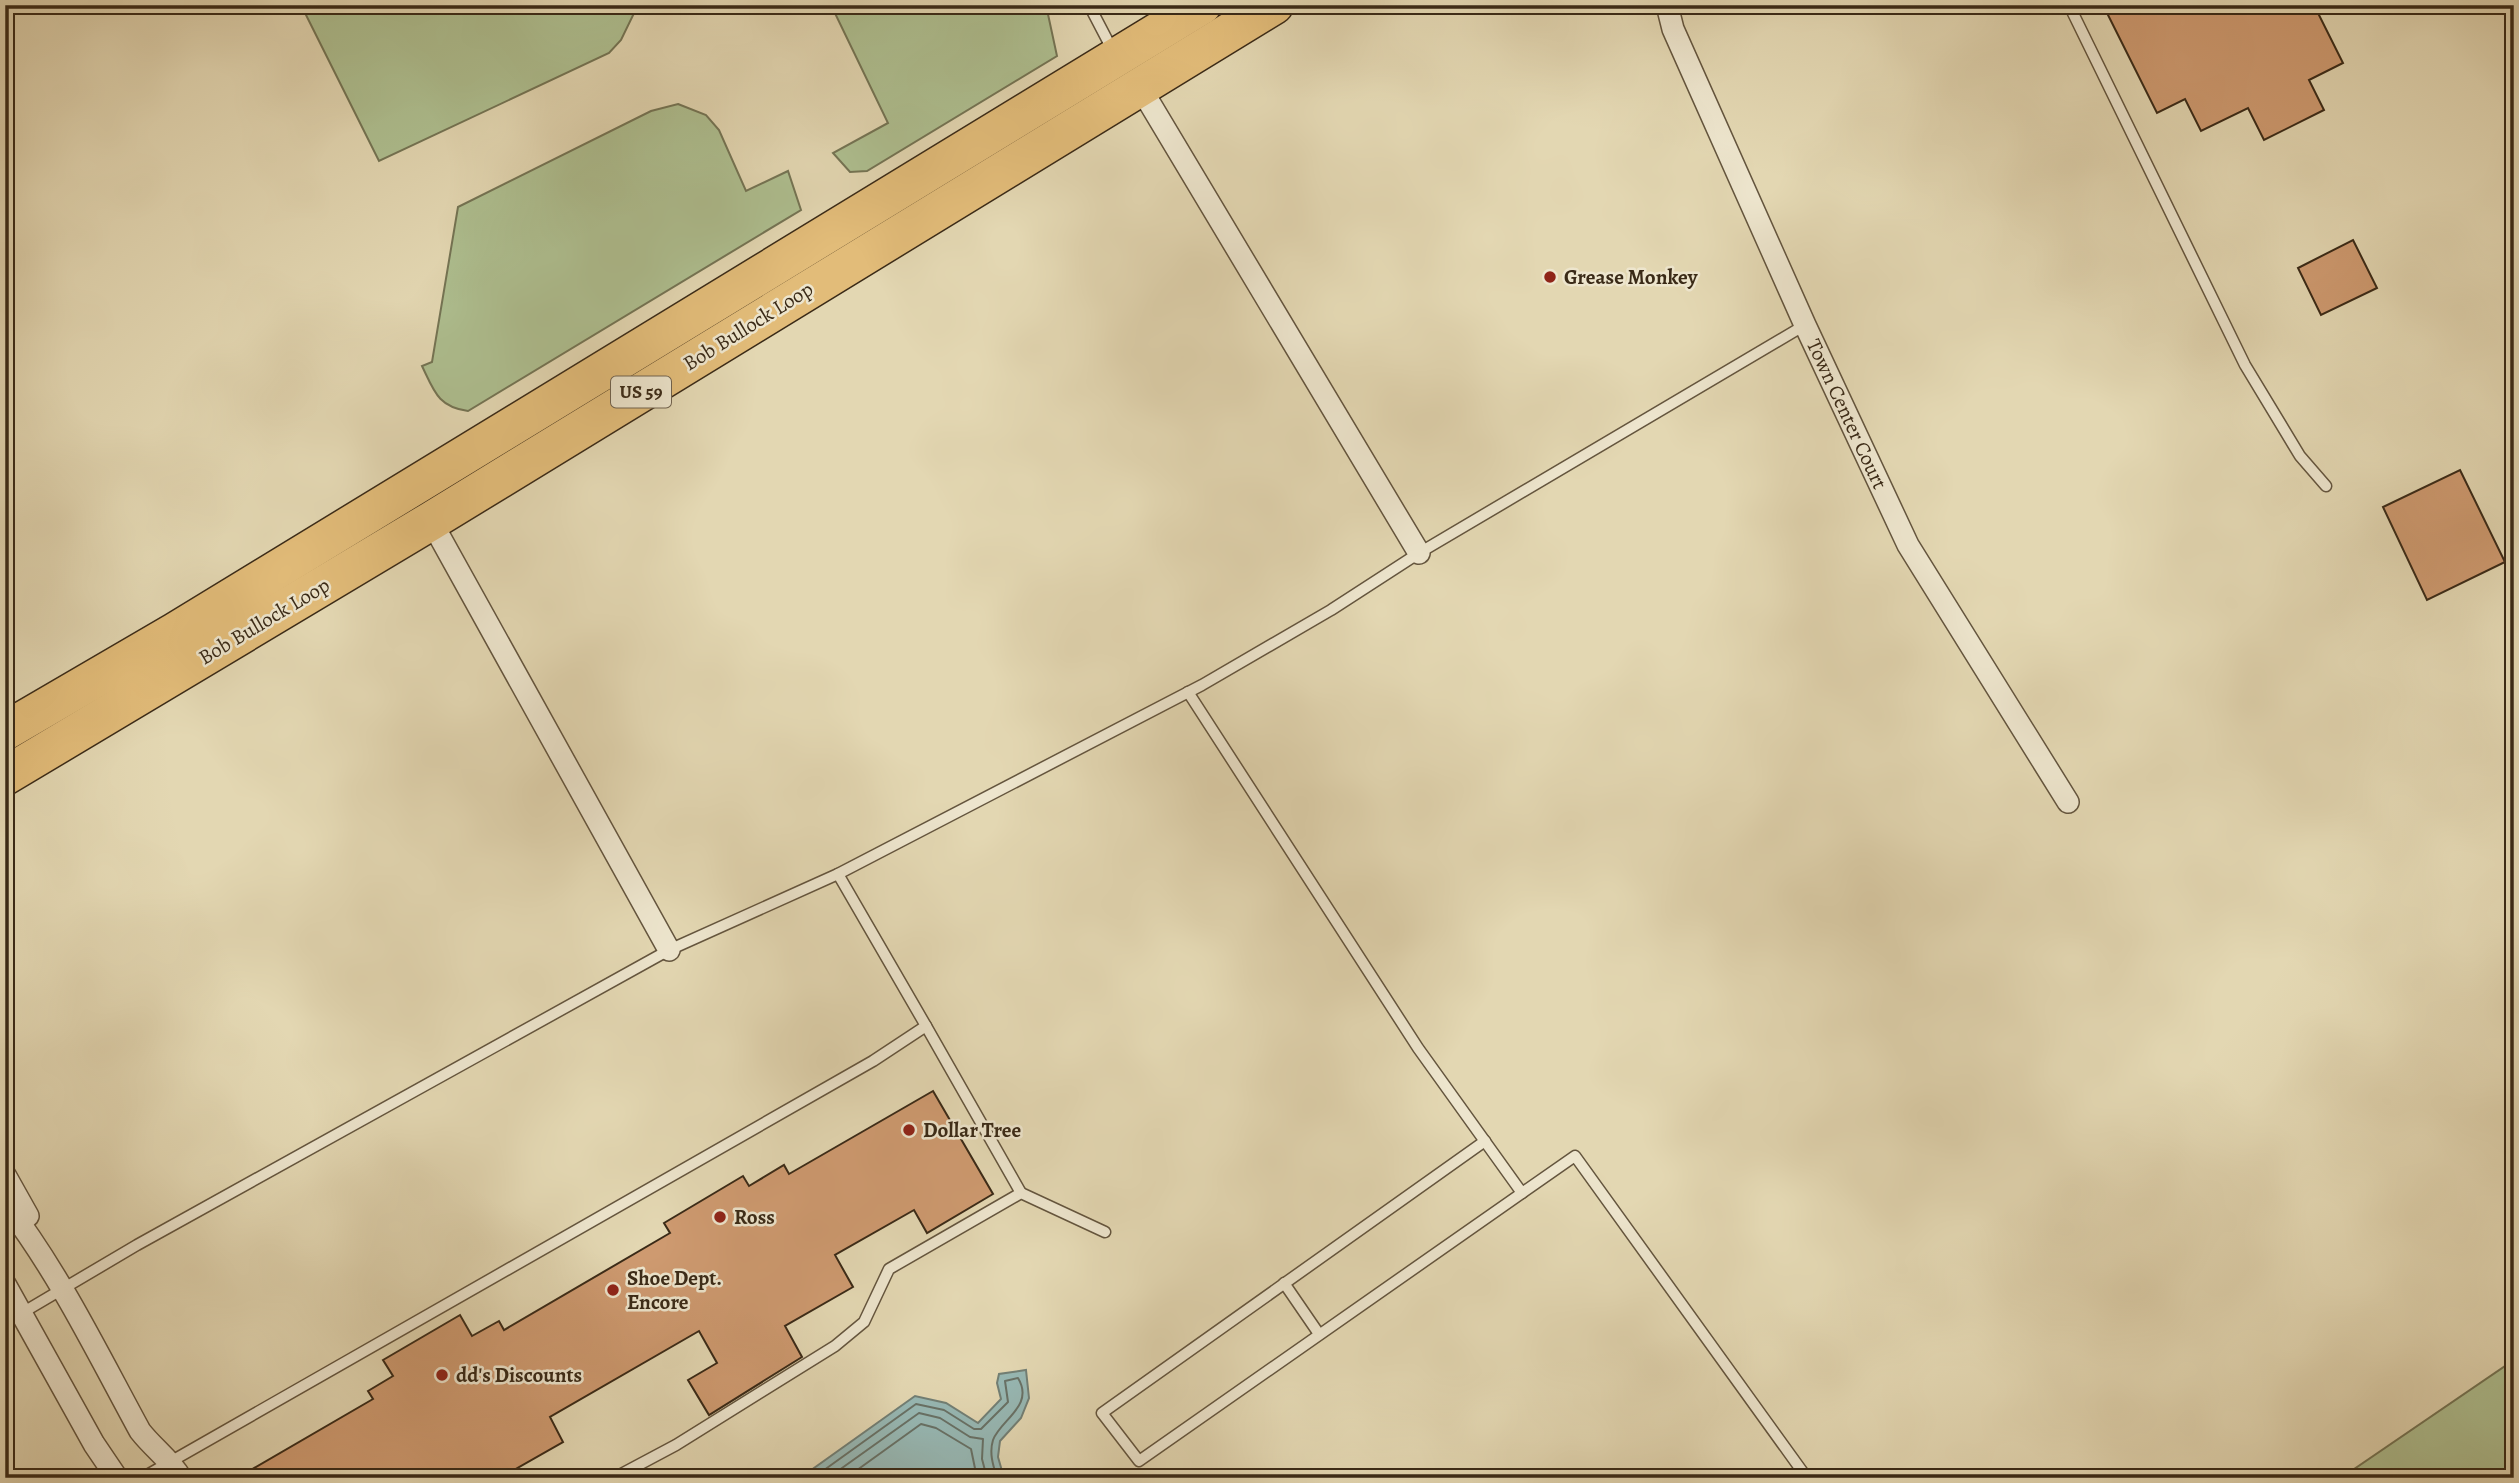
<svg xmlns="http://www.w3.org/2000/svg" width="2519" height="1483" font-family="Alegreya,serif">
  <rect width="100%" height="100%" fill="#e3d7b2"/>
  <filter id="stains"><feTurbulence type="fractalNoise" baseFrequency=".00286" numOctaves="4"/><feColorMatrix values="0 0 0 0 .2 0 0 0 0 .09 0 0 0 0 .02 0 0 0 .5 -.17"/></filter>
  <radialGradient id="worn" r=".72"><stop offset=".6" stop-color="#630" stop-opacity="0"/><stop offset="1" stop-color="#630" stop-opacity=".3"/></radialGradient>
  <g fill="#aebf90" stroke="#747454" stroke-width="2">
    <path d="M 301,5 L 638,5 L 621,40 L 609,53 L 379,161 Z"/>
    <path d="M 831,5 L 1046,5 L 1057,56 L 867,171 L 850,172 L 833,153 L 888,123 Z"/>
    <path d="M 678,104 L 706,115 L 719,130 L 746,191 L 788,171 L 801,210 L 468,411 C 438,407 434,391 422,366 L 432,362 L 458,207 L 651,111 Z"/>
    <path d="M 2514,1360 L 2514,1478 L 2341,1478 Z"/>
  </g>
  <path fill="#97b8b4" stroke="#727f75" stroke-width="2" d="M 1026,1370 L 1029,1398 L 1021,1418 L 1000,1441 L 998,1457 L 1004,1478 L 800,1478 L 915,1396 L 946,1403 L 978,1423 L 1001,1399 L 997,1383 L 999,1374 Z"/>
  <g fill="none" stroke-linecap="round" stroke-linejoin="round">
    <g stroke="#687166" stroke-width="2">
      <path d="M 813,1478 L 916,1404 L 944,1410 L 974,1429 L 981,1429 L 1008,1402 L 1005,1381 L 1018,1378 C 1035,1406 1000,1420 993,1440 C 989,1453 993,1465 997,1478"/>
      <path d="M 828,1478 L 919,1413 L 940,1418 L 970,1437 L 983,1439 L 982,1459 L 987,1478"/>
      <path d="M 846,1478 L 921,1424 L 936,1428 L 971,1449 L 977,1478"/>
    </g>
  </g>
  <g fill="#ce9a70" stroke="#3a2a17" stroke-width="2">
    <path d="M 2103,5 L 2314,5 L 2343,63 L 2309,80 L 2324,110 L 2264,140 L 2248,108 L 2201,131 L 2185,99 L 2157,113 Z"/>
    <path d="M 2353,240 L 2377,288 L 2321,315 L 2298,268 Z"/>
    <path d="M 2460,470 L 2505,562 L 2427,600 L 2383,507 Z"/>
    <path d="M 933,1091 L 993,1194 L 927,1233 L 914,1210 L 835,1255 L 853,1287 L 785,1326 L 802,1357 L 709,1415 L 688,1380 L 717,1363 L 699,1331 L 550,1417 L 563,1442 L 500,1478 L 237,1478 L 373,1399 L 368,1391 L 393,1376 L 383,1360 L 460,1315 L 472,1336 L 499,1321 L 504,1330 L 670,1233 L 664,1223 L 743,1176 L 749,1186 L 784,1165 L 789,1174 Z"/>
  </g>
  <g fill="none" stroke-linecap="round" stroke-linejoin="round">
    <g stroke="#64553e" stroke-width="13">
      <g id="lane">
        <path d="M 1089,5 L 1113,51"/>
        <path d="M 2069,5 L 2245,365 L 2300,456 L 2326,486"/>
        <path d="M 1188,692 L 1418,1048 L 1522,1193 L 1575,1156 L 1807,1478"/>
        <path d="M 838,874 L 1202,685 L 1331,610 L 1419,553 L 1805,325"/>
        <path d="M 926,1026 L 1021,1193"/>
        <path d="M 1485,1141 L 1102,1413 L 1139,1461 L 1522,1193"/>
        <path d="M 1284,1283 L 1319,1334"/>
        <path d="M 5,1323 L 137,1245 L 669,950 L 838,874 L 926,1026 L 873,1061 L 142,1478"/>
        <path d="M 614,1478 L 676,1445 L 835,1346 L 864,1322 L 889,1269 L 1021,1193 L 1105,1232"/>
      </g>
    </g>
    <g stroke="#64553e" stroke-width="24">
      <g id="street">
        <path d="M 1667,5 L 1673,29 L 1805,325 L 1908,545 L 2068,802"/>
        <path d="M 1140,87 L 1419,553"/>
        <path d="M 431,521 L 669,950"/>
        <path d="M 5,1175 L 28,1216"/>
        <path d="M 5,1203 C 59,1273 98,1354 140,1431 C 154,1449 168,1457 181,1478"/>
        <path d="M 5,1284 L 94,1444 L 117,1478"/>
      </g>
    </g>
    <g stroke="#3a2a17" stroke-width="41">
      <g id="highway">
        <path d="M 5,731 L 175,632 L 1202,5"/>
        <path d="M 5,776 L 431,521 L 1274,5"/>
      </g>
    </g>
    <use href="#lane" stroke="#ede5cd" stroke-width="10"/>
    <use href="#street" stroke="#ede5cd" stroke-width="21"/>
    <use href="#highway" stroke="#e2bc79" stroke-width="38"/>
  </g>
  <g fill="#8f2418" stroke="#ede5cd" stroke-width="2.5">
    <circle cx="1550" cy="277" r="7"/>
    <circle cx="909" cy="1130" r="7"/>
    <circle cx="720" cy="1217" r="7"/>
    <circle cx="613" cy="1290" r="7"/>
    <circle cx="442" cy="1375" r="7"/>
  </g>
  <g text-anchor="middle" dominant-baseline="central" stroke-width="5" stroke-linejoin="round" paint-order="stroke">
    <rect fill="#ede5cd" stroke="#70624e" stroke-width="2" x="611" y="376.5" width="60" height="31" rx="5"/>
    <g font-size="19" font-weight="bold" fill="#3a2a17">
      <text x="641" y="392">US 59</text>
    </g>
    <g font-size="21" font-weight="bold" fill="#3a2a17" stroke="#ede5cd" text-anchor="start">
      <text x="1564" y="277">Grease Monkey</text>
      <text x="923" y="1130">Dollar Tree</text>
      <text x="734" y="1217">Ross</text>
      <text x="627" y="1278">Shoe Dept.<tspan x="627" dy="24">Encore</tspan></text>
      <text x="456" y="1375">dd's Discounts</text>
    </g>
    <g font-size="21" fill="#3a2a17" stroke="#ede5cd">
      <text transform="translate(748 326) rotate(-32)">Bob Bullock Loop</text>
      <text transform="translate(1847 414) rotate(65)">Town Center Court</text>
      <text transform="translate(264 621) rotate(-31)">Bob Bullock Loop</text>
    </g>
  </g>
  <rect width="2519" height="1483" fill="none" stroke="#e3d7b2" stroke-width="28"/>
  <rect x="7" y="7" width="2505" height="1469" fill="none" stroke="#3a2a17" stroke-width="3.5"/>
  <rect x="14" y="14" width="2491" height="1455" fill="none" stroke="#3a2a17" stroke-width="2"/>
  <rect width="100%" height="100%" filter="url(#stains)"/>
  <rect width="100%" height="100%" fill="url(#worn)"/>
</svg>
